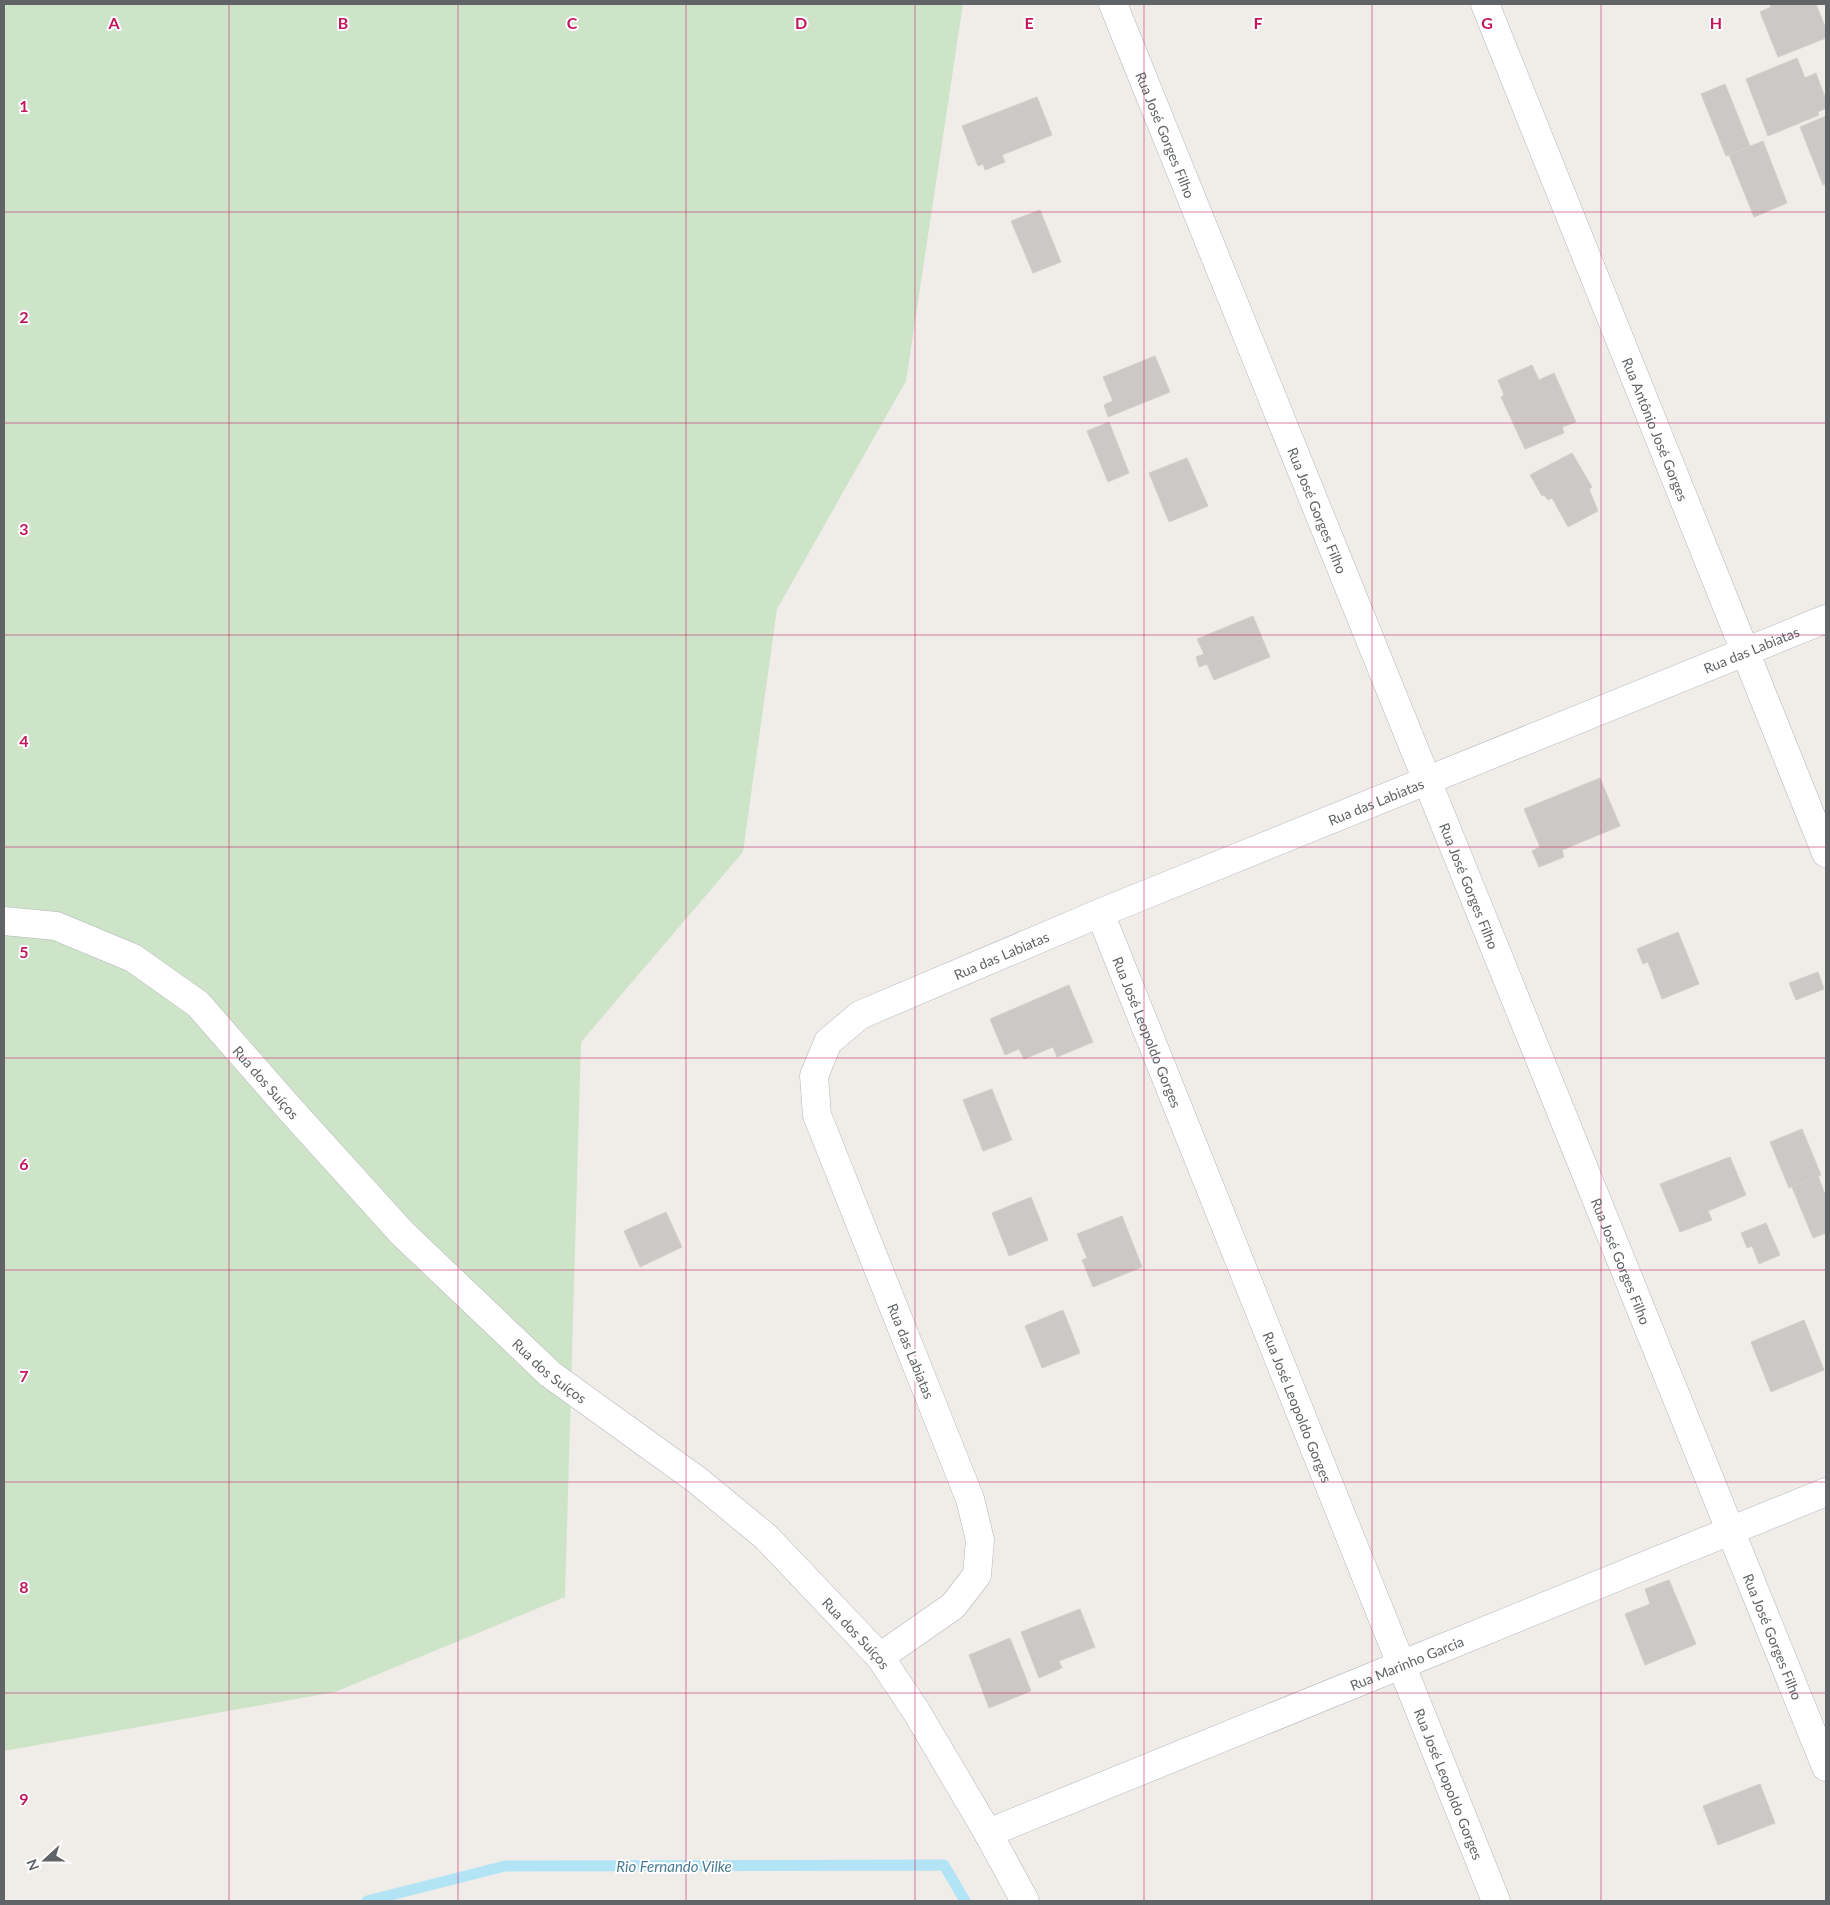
<svg xmlns="http://www.w3.org/2000/svg" width="1830" height="1905" font-family="Lato,sans-serif">
  <rect width="100%" height="100%" fill="#f0ede9"/>
  <path fill="#cde4c9" d="M 4,4 L 963,4 L 906,381 L 777,609 L 743,852 L 581,1042 L 565,1597 L 335,1692 L 4,1751 Z"/>
  <g fill="none" stroke-linecap="round" stroke-linejoin="round">
    <path stroke="#b3e4f6" stroke-width="11" d="M 367,1901 L 505,1866 L 944,1865 L 965,1901"/>
  </g>
  <g fill="#ccc8c5" stroke="#d4cec8">
    <path d="M 1770,4 L 1816,4 L 1826,29 L 1826,38 L 1778,57 L 1760,12 L 1771,7 Z"/>
    <path d="M 1797,58 L 1805,78 L 1816,73 L 1826,100 L 1826,108 L 1818,112 L 1819,115 L 1768,136 L 1746,79 Z"/>
    <path d="M 1725,84 L 1750,146 L 1726,156 L 1701,94 Z"/>
    <path d="M 1037,97 L 1052,135 L 1002,155 L 1005,162 L 985,170 L 983,164 L 978,166 L 962,126 Z"/>
    <path d="M 1826,116 L 1826,184 L 1823,185 L 1800,127 Z"/>
    <path d="M 1763,141 L 1787,203 L 1754,217 L 1729,155 Z"/>
    <path d="M 1040,210 L 1061,262 L 1033,273 L 1011,221 Z"/>
    <path d="M 1155,356 L 1170,392 L 1108,417 L 1104,405 L 1113,401 L 1103,377 Z"/>
    <path d="M 1532,365 L 1539,380 L 1554,373 L 1576,422 L 1562,427 L 1564,433 L 1525,449 L 1501,397 L 1504,395 L 1498,380 Z"/>
    <path d="M 1109,422 L 1129,473 L 1108,482 L 1087,431 Z"/>
    <path d="M 1572,453 L 1592,487 L 1589,489 L 1598,511 L 1568,527 L 1552,498 L 1548,500 L 1544,495 L 1542,496 L 1530,475 Z"/>
    <path d="M 1187,458 L 1208,506 L 1169,522 L 1149,473 Z"/>
    <path d="M 1253,616 L 1270,657 L 1214,680 L 1207,664 L 1199,667 L 1196,657 L 1204,654 L 1197,639 Z"/>
    <path d="M 1600,778 L 1620,826 L 1562,850 L 1564,857 L 1539,867 L 1532,851 L 1540,847 L 1524,809 Z"/>
    <path d="M 1678,932 L 1699,984 L 1662,999 L 1648,962 L 1643,964 L 1637,949 Z"/>
    <path d="M 1818,972 L 1824,989 L 1796,1000 L 1789,983 Z"/>
    <path d="M 1069,985 L 1093,1042 L 1057,1057 L 1053,1047 L 1024,1059 L 1019,1049 L 1005,1055 L 990,1019 Z"/>
    <path d="M 992,1089 L 1012,1140 L 983,1151 L 963,1100 Z"/>
    <path d="M 1802,1129 L 1821,1175 L 1789,1188 L 1770,1142 Z"/>
    <path d="M 1730,1157 L 1746,1195 L 1708,1211 L 1712,1220 L 1680,1232 L 1660,1184 Z"/>
    <path d="M 1818,1176 L 1826,1197 L 1826,1233 L 1813,1238 L 1792,1187 Z"/>
    <path d="M 1031,1197 L 1048,1240 L 1009,1256 L 992,1213 Z"/>
    <path d="M 666,1212 L 682,1247 L 640,1267 L 624,1231 Z"/>
    <path d="M 1122,1216 L 1142,1267 L 1093,1287 L 1082,1260 L 1087,1258 L 1077,1234 Z"/>
    <path d="M 1766,1223 L 1780,1255 L 1759,1264 L 1752,1246 L 1747,1248 L 1741,1233 Z"/>
    <path d="M 1063,1310 L 1080,1353 L 1042,1368 L 1025,1326 Z"/>
    <path d="M 1804,1320 L 1824,1370 L 1771,1392 L 1751,1342 Z"/>
    <path d="M 1669,1580 L 1696,1644 L 1645,1665 L 1625,1614 L 1650,1604 L 1645,1589 Z"/>
    <path d="M 1080,1609 L 1095,1647 L 1059,1661 L 1062,1668 L 1039,1678 L 1021,1632 Z"/>
    <path d="M 1010,1638 L 1031,1691 L 989,1708 L 969,1655 Z"/>
    <path d="M 1760,1784 L 1775,1823 L 1718,1845 L 1703,1806 Z"/>
  </g>
  <g fill="none" stroke-linecap="round" stroke-linejoin="round">
    <g stroke="#b3b6b9" stroke-width="29">
      <g id="minor">
        <path id="s1" d="M 1113,4 L 1826,1767"/>
        <path id="s2" d="M 1485,4 L 1826,853"/>
        <path id="s3" d="M 1100,913 L 1496,1901"/>
        <path id="s4" d="M 4,921 L 56,926 L 133,958 L 198,1004 L 289,1108 L 402,1233 L 550,1374 L 697,1480 L 766,1537 L 880,1657 L 916,1711 L 988,1833 L 1025,1901"/>
        <path id="s5" d="M 880,1657 L 953,1606 L 977,1575 L 980,1540 L 970,1499 L 817,1115 L 814,1076 L 828,1042 L 860,1015 L 1100,913 L 1826,619"/>
        <path id="s6" d="M 988,1833 L 1826,1492"/>
      </g>
    </g>
    <use href="#minor" stroke="#fff" stroke-width="28"/>
  </g>
  <path fill="none" stroke="#c2185b" stroke-width="1" stroke-opacity="0.55" d="M 229,4 L 229,1901M 458,4 L 458,1901M 686,4 L 686,1901M 915,4 L 915,1901M 1144,4 L 1144,1901M 1372,4 L 1372,1901M 1601,4 L 1601,1901M 4,212 L 1826,212M 4,423 L 1826,423M 4,635 L 1826,635M 4,847 L 1826,847M 4,1058 L 1826,1058M 4,1270 L 1826,1270M 4,1482 L 1826,1482M 4,1693 L 1826,1693"/>
  <g text-anchor="middle" dominant-baseline="central" stroke-width="4" stroke-linejoin="round" paint-order="stroke">
    <g font-size="14" fill="#606467" stroke="#fff">
      <text stroke="none"><textPath href="#s1" startOffset="141">Rua José Gorges Filho</textPath></text>
      <text stroke="none"><textPath href="#s2" startOffset="458">Rua Antônio José Gorges</textPath></text>
      <text stroke="none"><textPath href="#s1" startOffset="546">Rua José Gorges Filho</textPath></text>
      <text stroke="none"><textPath href="#s5" startOffset="1700">Rua das Labiatas</textPath></text>
      <text stroke="none"><textPath href="#s5" startOffset="1295">Rua das Labiatas</textPath></text>
      <text stroke="none"><textPath href="#s1" startOffset="951">Rua José Gorges Filho</textPath></text>
      <text stroke="none"><textPath href="#s5" startOffset="890">Rua das Labiatas</textPath></text>
      <text stroke="none"><textPath href="#s3" startOffset="128">Rua José Leopoldo Gorges</textPath></text>
      <text stroke="none"><textPath href="#s4" startOffset="319">Rua dos Suíços</textPath></text>
      <text stroke="none"><textPath href="#s1" startOffset="1356">Rua José Gorges Filho</textPath></text>
      <text transform="translate(911 1351) rotate(68)">Rua das Labiatas</text>
      <text stroke="none"><textPath href="#s4" startOffset="724">Rua dos Suíços</textPath></text>
      <text stroke="none"><textPath href="#s3" startOffset="532">Rua José Leopoldo Gorges</textPath></text>
      <text stroke="none"><textPath href="#s4" startOffset="1129">Rua dos Suíços</textPath></text>
      <text stroke="none"><textPath href="#s1" startOffset="1761">Rua José Gorges Filho</textPath></text>
      <text stroke="none"><textPath href="#s6" startOffset="452">Rua Marinho Garcia</textPath></text>
      <text stroke="none"><textPath href="#s3" startOffset="938">Rua José Leopoldo Gorges</textPath></text>
    </g>
    <g font-size="15" font-style="italic" fill="#497b96" stroke="#fff">
      <text x="674" y="1866">Rio Fernando Vilke</text>
    </g>
  </g>
  <g font-size="16" text-anchor="middle" font-weight="bold" fill="#c2185b" stroke="#fff" stroke-width="4" stroke-linejoin="round" paint-order="stroke">
    <text x="114" y="29">A</text>
    <text x="343" y="29">B</text>
    <text x="572" y="29">C</text>
    <text x="801" y="29">D</text>
    <text x="1029" y="29">E</text>
    <text x="1258" y="29">F</text>
    <text x="1487" y="29">G</text>
    <text x="1716" y="29">H</text>
    <text x="24" y="112">1</text>
    <text x="24" y="323">2</text>
    <text x="24" y="535">3</text>
    <text x="24" y="747">4</text>
    <text x="24" y="958">5</text>
    <text x="24" y="1170">6</text>
    <text x="24" y="1382">7</text>
    <text x="24" y="1593">8</text>
    <text x="24" y="1805">9</text>
  </g>
  <rect width="1830" height="1905" fill="none" stroke="#606467" stroke-width="10"/>
  <g transform="translate(45 1860) rotate(249)" stroke="#ffffff" stroke-width="4" paint-order="stroke">
  <path d="M0-4L9 19L0 12L-9 19Z" fill="#606467"/>
  <text y="-8" font-size="14" font-weight="bold" text-anchor="middle" fill="#606467">N</text>
  </g>
</svg>
